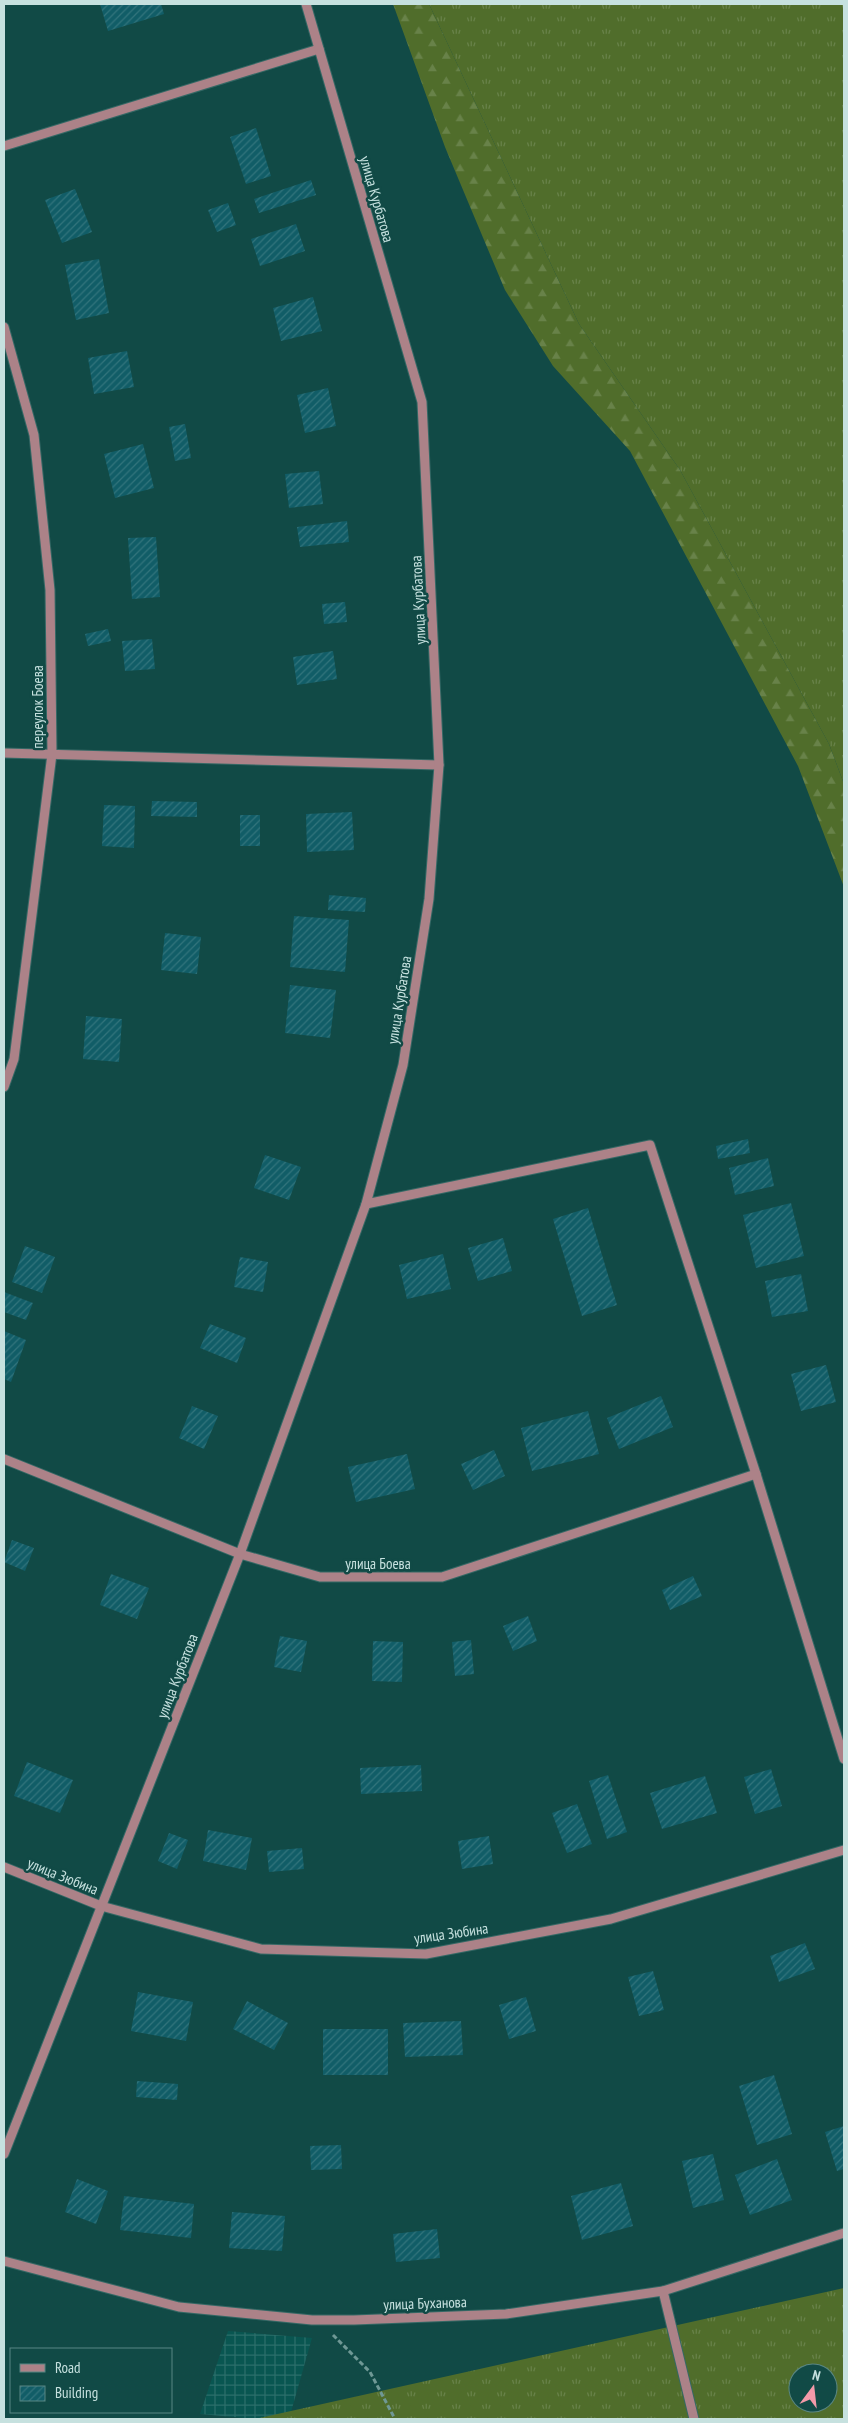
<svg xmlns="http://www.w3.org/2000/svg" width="848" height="2423" font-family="'PT Sans Narrow',sans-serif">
  <defs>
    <pattern id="industrial-grid" width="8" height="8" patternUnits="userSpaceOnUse" patternTransform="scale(1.25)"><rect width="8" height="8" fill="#095651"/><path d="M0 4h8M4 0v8" fill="none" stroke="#2b6e6a"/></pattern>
    <pattern id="grass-tufts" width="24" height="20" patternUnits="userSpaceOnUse" patternTransform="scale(1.25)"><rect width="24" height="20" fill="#506d2b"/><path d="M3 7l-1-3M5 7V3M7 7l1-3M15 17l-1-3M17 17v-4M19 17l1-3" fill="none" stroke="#688249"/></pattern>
    <pattern id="forest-firs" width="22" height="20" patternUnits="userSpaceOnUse" patternTransform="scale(1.25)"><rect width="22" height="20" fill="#506d2b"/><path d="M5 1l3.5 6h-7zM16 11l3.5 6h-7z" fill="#688249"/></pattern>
    <pattern id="building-hatch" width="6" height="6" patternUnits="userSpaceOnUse" patternTransform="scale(1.25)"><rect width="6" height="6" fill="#115d67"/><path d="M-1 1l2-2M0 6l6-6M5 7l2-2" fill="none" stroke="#32747c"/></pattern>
  </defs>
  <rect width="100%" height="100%" fill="#114a46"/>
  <path fill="url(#industrial-grid)" d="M 228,2331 L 312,2338 L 289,2419 L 255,2419 L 200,2414 Z"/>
  <g fill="url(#grass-tufts)" fill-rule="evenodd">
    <path d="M 429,4 L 844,4 L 844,784 L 829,744 L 680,470 L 579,324 Z"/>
    <path d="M 844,2288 L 844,2419 L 255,2419 ZM 798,2373 L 828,2373 L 828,2403 L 798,2403 Z"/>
  </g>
  <path fill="url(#forest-firs)" d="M 393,4 L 429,4 L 579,324 L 680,470 L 829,744 L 844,784 L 844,887 L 798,766 L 630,451 L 553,366 L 505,290 L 445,147 Z"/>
  <g fill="url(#building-hatch)">
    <path d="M 100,4 L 161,4 L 164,14 L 108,31 Z"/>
    <path d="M 256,128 L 271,176 L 246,184 L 230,137 Z"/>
    <path d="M 311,180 L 316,195 L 259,213 L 254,199 Z"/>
    <path d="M 75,189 L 92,232 L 62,243 L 45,200 Z"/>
    <path d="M 228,203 L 236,225 L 217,232 L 208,210 Z"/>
    <path d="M 296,224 L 305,251 L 260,266 L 251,239 Z"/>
    <path d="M 99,259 L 109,313 L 76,320 L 65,265 Z"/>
    <path d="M 313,297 L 322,331 L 281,341 L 273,308 Z"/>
    <path d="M 127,351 L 134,387 L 94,394 L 88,358 Z"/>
    <path d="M 328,388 L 336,426 L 305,433 L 297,395 Z"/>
    <path d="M 185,424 L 191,458 L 175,461 L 169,427 Z"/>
    <path d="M 143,444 L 154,488 L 115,498 L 104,454 Z"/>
    <path d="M 319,471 L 323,504 L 289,508 L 285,474 Z"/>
    <path d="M 347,521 L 349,542 L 300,547 L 297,527 Z"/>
    <path d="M 156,537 L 160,597 L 132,599 L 128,538 Z"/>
    <path d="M 345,602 L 347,622 L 324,624 L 322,604 Z"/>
    <path d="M 108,629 L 111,641 L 88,646 L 85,634 Z"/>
    <path d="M 152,639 L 155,669 L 125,671 L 122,641 Z"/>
    <path d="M 333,651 L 337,679 L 297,685 L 293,657 Z"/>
    <path d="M 152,801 L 197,802 L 197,817 L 151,816 Z"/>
    <path d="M 104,805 L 135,806 L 134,848 L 102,846 Z"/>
    <path d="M 352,812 L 354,850 L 307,852 L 306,814 Z"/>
    <rect x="240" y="815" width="20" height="31"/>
    <path d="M 329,895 L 366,898 L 365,912 L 328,910 Z"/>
    <path d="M 294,916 L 349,920 L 345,972 L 290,967 Z"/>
    <path d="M 165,933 L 201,937 L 197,974 L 161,970 Z"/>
    <path d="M 290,985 L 336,990 L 330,1038 L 285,1033 Z"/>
    <path d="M 86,1016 L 122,1019 L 119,1062 L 83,1059 Z"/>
    <path d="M 748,1139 L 750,1153 L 718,1159 L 716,1146 Z"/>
    <path d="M 265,1155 L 301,1167 L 289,1200 L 254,1188 Z"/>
    <path d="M 768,1158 L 774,1186 L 735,1195 L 729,1168 Z"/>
    <path d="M 791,1203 L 804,1256 L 756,1268 L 743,1215 Z"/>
    <path d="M 588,1208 L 617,1305 L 582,1316 L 553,1219 Z"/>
    <path d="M 503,1238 L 512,1271 L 478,1281 L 468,1248 Z"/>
    <path d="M 25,1246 L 55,1257 L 42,1293 L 12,1282 Z"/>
    <path d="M 443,1254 L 451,1289 L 407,1299 L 399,1265 Z"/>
    <path d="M 240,1257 L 268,1262 L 263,1292 L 234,1287 Z"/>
    <path d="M 801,1274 L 808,1311 L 772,1317 L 765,1281 Z"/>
    <path d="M 4,1292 L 33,1303 L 26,1320 L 4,1312 Z"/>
    <path d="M 210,1324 L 246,1338 L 237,1363 L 200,1348 Z"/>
    <path d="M 4,1331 L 26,1340 L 11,1382 L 4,1379 Z"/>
    <path d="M 826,1365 L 836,1402 L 801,1411 L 791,1374 Z"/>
    <path d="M 661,1396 L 673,1427 L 619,1449 L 607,1418 Z"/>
    <path d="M 192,1406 L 218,1416 L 204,1449 L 179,1438 Z"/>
    <path d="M 588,1411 L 599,1454 L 532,1471 L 521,1428 Z"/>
    <path d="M 494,1450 L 505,1476 L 473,1490 L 461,1464 Z"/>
    <path d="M 407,1454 L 415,1489 L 356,1502 L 348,1467 Z"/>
    <path d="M 12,1540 L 34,1548 L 25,1571 L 4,1562 Z"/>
    <path d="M 111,1574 L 149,1588 L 137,1619 L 100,1605 Z"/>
    <path d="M 693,1576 L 702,1596 L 670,1610 L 662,1590 Z"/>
    <path d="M 528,1616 L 537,1641 L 513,1651 L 503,1626 Z"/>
    <path d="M 280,1636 L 307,1641 L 301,1672 L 274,1667 Z"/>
    <path d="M 471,1640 L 474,1674 L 455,1676 L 452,1642 Z"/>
    <path d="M 373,1641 L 403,1642 L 402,1682 L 372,1681 Z"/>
    <path d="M 27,1762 L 73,1780 L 60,1813 L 14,1796 Z"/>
    <path d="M 421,1765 L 422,1791 L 361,1794 L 360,1768 Z"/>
    <path d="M 771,1769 L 782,1806 L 755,1814 L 744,1777 Z"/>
    <path d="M 608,1775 L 627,1832 L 607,1839 L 589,1781 Z"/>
    <path d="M 705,1776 L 717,1813 L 662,1829 L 650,1793 Z"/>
    <path d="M 577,1804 L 592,1844 L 567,1853 L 552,1813 Z"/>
    <path d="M 208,1830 L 252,1838 L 246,1870 L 203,1861 Z"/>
    <path d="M 169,1833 L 188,1840 L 177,1869 L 158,1861 Z"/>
    <path d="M 489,1836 L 493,1864 L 462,1869 L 458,1841 Z"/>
    <path d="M 302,1848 L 304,1869 L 269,1872 L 267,1851 Z"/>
    <path d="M 805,1943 L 815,1969 L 779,1982 L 770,1956 Z"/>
    <path d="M 653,1971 L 664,2010 L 639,2016 L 628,1977 Z"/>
    <path d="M 138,1992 L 193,2002 L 186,2041 L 131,2031 Z"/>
    <path d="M 526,1997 L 536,2031 L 509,2039 L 499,2005 Z"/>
    <path d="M 247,2001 L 288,2023 L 274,2050 L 233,2029 Z"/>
    <path d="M 461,2021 L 463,2055 L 405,2057 L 403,2023 Z"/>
    <rect x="323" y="2029" width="65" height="46"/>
    <path d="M 774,2075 L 792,2134 L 757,2145 L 739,2086 Z"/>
    <path d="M 137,2081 L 178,2084 L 177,2100 L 136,2097 Z"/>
    <path d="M 844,2126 L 844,2169 L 837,2171 L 825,2132 Z"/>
    <path d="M 341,2145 L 342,2169 L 311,2170 L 310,2146 Z"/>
    <path d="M 713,2154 L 724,2200 L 693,2208 L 682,2161 Z"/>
    <path d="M 777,2159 L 792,2200 L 750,2215 L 735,2175 Z"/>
    <path d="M 77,2179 L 108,2191 L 96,2224 L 65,2212 Z"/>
    <path d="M 621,2183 L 633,2226 L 582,2240 L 571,2196 Z"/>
    <path d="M 124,2196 L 194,2204 L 191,2238 L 120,2230 Z"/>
    <path d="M 232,2212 L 285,2216 L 282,2251 L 229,2248 Z"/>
    <path d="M 437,2229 L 440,2258 L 396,2262 L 393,2234 Z"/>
  </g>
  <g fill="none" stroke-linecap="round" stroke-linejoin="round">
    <g stroke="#356865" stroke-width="11">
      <g id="minor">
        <path d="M 4,146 L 319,49"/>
        <path d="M 4,327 L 34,435 L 50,590 L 52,754 L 14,1059 L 4,1087"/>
        <path d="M 4,753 L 439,765"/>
        <path d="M 366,1204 L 650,1145 L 756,1474 L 844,1759"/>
        <path d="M 4,1459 L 240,1554 L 320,1577 L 442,1577 L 756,1474"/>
        <path d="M 4,1867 L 101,1906 L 261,1949 L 426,1954 L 611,1919 L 844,1850"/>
        <path d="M 4,2154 L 240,1554 L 366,1204 L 403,1065 L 429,899 L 439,765 L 422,402 L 306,4"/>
        <path d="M 4,2261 L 179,2307 L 312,2320 L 354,2320 L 506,2314 L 663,2291 L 844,2233"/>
        <path d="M 663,2291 L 694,2419"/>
      </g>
    </g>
    <path stroke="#6f9895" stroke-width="3" stroke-dasharray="5 2.5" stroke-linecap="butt" d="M 333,2335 L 370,2372 L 395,2419"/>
    <use href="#minor" stroke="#ac8288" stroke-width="9"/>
  </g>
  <g text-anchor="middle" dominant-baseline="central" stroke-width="5" stroke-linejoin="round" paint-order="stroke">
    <g font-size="15" fill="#c6e1df" stroke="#114a46">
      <text transform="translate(377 199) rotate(74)">улица Курбатова</text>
      <text transform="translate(418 600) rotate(-93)">улица Курбатова</text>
      <text transform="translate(37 707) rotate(-90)">переулок Боева</text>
      <text transform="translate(399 1000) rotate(-81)">улица Курбатова</text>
      <text x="378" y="1563">улица Боева</text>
      <text transform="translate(177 1676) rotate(-69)">улица Курбатова</text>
      <text transform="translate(63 1876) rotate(22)">улица Зюбина</text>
      <text transform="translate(451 1933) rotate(-8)">улица Зюбина</text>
      <text transform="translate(425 2303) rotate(-2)">улица Буханова</text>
    </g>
  </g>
  <rect width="848" height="2423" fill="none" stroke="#c6e1df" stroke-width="10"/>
  <rect x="10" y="2348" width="162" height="65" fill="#114a46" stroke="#598683"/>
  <rect x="20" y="2364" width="25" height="8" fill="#ac8288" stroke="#598683"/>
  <text x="55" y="2373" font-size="15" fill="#c6e1df">Road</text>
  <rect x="20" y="2386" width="25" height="15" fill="url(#building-hatch)" stroke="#598683"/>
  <text x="55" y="2398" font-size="15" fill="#c6e1df">Building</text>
  <g transform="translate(813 2388) rotate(15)"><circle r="24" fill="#114a46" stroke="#598683"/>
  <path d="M0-4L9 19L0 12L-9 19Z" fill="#f39aa9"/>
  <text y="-8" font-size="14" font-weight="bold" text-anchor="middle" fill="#c6e1df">N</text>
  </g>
</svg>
